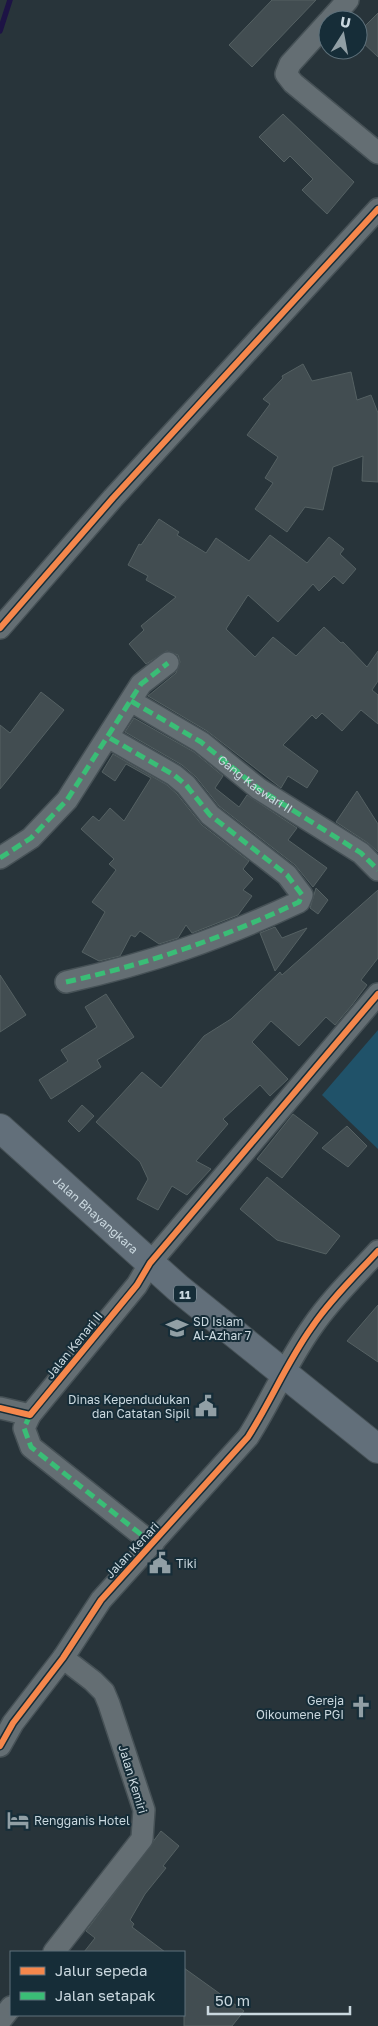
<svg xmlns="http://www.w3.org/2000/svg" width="378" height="2026" font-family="'Golos Text',sans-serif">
  <rect width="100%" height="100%" fill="#28343a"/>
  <path fill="#205269" d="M 378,1030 L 378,1149 L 322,1095 Z"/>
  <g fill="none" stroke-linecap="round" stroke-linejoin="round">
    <path stroke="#1d1345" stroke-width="5.5" d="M 0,31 L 10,0"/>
  </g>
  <g fill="#424d51" stroke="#556163">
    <path d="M 272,0 L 316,0 L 252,67 L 229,45 Z"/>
    <path d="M 378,13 L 378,57 L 358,38 L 358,33 Z"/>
    <path d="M 283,114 L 354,182 L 327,214 L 302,190 L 313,179 L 290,156 L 284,162 L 259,137 Z"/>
    <path d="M 303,364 L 312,381 L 351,372 L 357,400 L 371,395 L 378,413 L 378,482 L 362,481 L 363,456 L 333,467 L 323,510 L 305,507 L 287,532 L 255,509 L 273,483 L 265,478 L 278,457 L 247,435 L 270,404 L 263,399 L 283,378 L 282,376 Z"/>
    <path d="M 159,519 L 179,532 L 177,535 L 206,553 L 216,538 L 249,561 L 270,535 L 307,563 L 329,537 L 344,549 L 340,554 L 356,569 L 343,584 L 334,576 L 319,591 L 313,584 L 278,622 L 248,595 L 226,629 L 255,657 L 273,637 L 296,656 L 324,627 L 341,643 L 343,642 L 367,667 L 378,651 L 378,681 L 372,690 L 378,695 L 378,724 L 361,710 L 342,731 L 322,713 L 316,719 L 312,715 L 283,745 L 318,771 L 307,788 L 288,776 L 281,788 L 207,731 L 148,696 L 176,673 L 180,662 L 178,655 L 167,651 L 146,664 L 129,644 L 144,630 L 141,626 L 176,597 L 146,580 L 148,576 L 128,565 L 139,544 L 141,545 Z"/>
    <path d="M 41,692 L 64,710 L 0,789 L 0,725 L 10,733 Z"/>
    <path d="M 134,718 L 194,752 L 223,776 L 215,788 L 239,807 L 247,795 L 297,828 L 288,840 L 327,868 L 313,887 L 295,865 L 219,806 L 196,777 L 182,765 L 125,732 Z"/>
    <path d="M 113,754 L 167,785 L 177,794 L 202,825 L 249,861 L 243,869 L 253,879 L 243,890 L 252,896 L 238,915 L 192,933 L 186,925 L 178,938 L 159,944 L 140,931 L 135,937 L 131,935 L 120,956 L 99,961 L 82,952 L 105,912 L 92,902 L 116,870 L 109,864 L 114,859 L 81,829 L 93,816 L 99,821 L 110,808 L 124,821 L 151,778 L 126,764 L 115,781 L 102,772 Z"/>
    <path d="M 357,791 L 378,824 L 378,852 L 368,843 L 336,822 Z"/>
    <path d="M 316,888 L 328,900 L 318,914 L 310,908 Z"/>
    <path d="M 378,890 L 378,958 L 361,980 L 367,985 L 352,1005 L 335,1025 L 326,1017 L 299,1046 L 271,1021 L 252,1042 L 288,1079 L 270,1096 L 260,1085 L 223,1119 L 228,1124 L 196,1161 L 211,1169 L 187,1195 L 172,1186 L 158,1210 L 137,1199 L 148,1179 L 140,1162 L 96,1122 L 142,1072 L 161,1088 L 204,1036 L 231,1019 L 280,972 L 282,975 Z"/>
    <path d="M 275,927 L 282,938 L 307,928 L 275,971 L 260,933 Z"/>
    <path d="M 0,975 L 26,1015 L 0,1032 Z"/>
    <path d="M 106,994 L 134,1037 L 97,1060 L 101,1067 L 51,1099 L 39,1080 L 68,1061 L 61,1050 L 97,1027 L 85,1007 Z"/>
    <path d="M 82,1105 L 94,1116 L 79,1132 L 68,1121 Z"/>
    <path d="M 293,1114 L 318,1133 L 282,1178 L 257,1159 Z"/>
    <path d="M 347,1126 L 367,1146 L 348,1167 L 322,1148 Z"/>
    <path d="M 267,1177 L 340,1236 L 326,1254 L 277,1240 L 240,1209 Z"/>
    <path d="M 378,1305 L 378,1362 L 347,1341 Z"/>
    <path d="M 161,1831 L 179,1846 L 163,1866 L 166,1868 L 145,1894 L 130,1920 L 134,1924 L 132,1927 L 165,1952 L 84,1952 L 95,1938 L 86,1931 Z"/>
    <path d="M 184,1968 L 244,2011 L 232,2026 L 184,2026 Z"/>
  </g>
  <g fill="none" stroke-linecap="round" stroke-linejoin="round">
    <g stroke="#465156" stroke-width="24">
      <g id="street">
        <path d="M 330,20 L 348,0"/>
        <path d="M 328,22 L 290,64 L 286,74 L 293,83 L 378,153"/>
        <path d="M 0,628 L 113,498 L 378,209"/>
        <path d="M 131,701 L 201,742 L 259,789 L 361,853 L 378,870"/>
        <path d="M 0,858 L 31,838 L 67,800 L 141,684 L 168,663"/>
        <path d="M 66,982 C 151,963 220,939 299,902 L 302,895 L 287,875 L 210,815 L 186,785 L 174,775 L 108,737"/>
        <path d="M 0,1408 L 30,1415 L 137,1285 L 150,1263 L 378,994"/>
        <path d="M 30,1415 L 24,1428 L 31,1447 L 153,1544"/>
        <path d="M 0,1746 L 13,1723 L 63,1658 L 101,1600 L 248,1437 C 271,1401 287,1362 312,1327 C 330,1300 356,1275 378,1251"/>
        <path d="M 54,1952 L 142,1839 L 144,1810 L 109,1704 L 104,1692 L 93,1681 L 63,1658"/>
        <path d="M 0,2021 L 11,2007"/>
      </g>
    </g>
    <g stroke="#465156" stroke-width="30">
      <g id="highway">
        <path id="s1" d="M 0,1128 L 178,1288 L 378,1449"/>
      </g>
    </g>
    <use href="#street" stroke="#646e73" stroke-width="21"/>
    <use href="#highway" stroke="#626f7a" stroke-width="28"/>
    <g stroke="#3abd76" stroke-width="5" stroke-dasharray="10 5" stroke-linecap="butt">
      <path id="s2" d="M 131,701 L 201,742 L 259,789 L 361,853 L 378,870"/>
      <path d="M 0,858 L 31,838 L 67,800 L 141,684 L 168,663"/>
      <path d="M 66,982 C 151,963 220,939 299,902 L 302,895 L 287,875 L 210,815 L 186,785 L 174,775 L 108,737"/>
      <path d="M 30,1415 L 24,1428 L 31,1447 L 153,1544"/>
    </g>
    <g stroke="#162d38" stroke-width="9">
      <g id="cycleway">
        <path d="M 0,628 L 113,498 L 378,209"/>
        <path d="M 0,1408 L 30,1415 L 137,1285 L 150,1263 L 378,994"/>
        <path d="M 0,1746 L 13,1723 L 63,1658 L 101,1600 L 248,1437 C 271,1401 287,1362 312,1327 C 330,1300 356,1275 378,1251"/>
      </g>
    </g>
    <use href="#cycleway" stroke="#f5874c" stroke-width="6"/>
  </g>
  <defs>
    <g id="school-bare" transform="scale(1.725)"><path d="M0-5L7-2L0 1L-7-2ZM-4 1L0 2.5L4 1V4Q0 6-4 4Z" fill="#919fa5" stroke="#162d38" stroke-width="2.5" paint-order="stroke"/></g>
    <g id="civic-bare" transform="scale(1.725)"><path d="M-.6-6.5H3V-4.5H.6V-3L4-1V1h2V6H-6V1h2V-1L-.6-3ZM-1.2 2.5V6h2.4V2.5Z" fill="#919fa5" stroke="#162d38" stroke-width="2.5" paint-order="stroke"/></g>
    <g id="church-bare" transform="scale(1.725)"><path d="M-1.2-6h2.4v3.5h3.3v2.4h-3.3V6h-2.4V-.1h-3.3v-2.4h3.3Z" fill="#919fa5" stroke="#162d38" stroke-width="2.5" paint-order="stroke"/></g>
    <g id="hotel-bare" transform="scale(1.725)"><path d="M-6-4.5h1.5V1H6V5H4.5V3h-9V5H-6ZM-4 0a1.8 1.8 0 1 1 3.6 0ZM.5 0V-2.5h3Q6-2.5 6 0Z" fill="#919fa5" stroke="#162d38" stroke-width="2.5" paint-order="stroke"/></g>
  </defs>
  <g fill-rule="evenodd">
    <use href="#school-bare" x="177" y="1328"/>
    <use href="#civic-bare" x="206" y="1406"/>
    <use href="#civic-bare" x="160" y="1563"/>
    <use href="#church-bare" x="361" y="1707"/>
    <use href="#hotel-bare" x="18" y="1820"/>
  </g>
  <g text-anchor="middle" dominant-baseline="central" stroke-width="4" stroke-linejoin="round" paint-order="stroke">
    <rect fill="#162d38" stroke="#94a5ad" stroke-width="1" x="174" y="1285.5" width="22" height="17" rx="4"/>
    <g font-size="11" font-weight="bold" fill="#cad8df">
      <text x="185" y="1294">11</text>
    </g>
    <g font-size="12" fill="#cad8df" stroke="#162d38">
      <text stroke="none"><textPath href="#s2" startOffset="150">Gang Kaswari II</textPath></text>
      <text stroke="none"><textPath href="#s1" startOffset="129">Jalan Bhayangkara</textPath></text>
      <text transform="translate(74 1345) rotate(-51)">Jalan Kenari II</text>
      <text transform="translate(132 1550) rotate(-47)">Jalan Kenari</text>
      <text transform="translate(133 1779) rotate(73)">Jalan Kemiri</text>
    </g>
    <g font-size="12" fill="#cad8df" stroke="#162d38" text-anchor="start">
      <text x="193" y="1321">SD Islam<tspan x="193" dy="14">Al-Azhar 7</tspan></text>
      <text x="190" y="1399" text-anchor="end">Dinas Kependudukan<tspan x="190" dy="14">dan Catatan Sipil</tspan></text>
      <text x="176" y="1563">Tiki</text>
      <text x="344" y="1700" text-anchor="end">Gereja<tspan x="344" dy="14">Oikoumene PGI</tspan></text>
      <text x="34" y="1820">Rengganis Hotel</text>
    </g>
  </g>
  <rect x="10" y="1951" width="175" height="65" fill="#162d38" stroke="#5e717b"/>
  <rect x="20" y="1967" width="25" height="8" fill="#f5874c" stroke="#5e717b"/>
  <text x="55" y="1976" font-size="15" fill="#cad8df">Jalur sepeda</text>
  <rect x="20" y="1992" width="25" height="8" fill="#3abd76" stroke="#5e717b"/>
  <text x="55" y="2001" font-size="15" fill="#cad8df">Jalan setapak</text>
  <g transform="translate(343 35) rotate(11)"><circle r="24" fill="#162d38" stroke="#5e717b"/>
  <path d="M0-4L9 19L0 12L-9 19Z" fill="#919fa5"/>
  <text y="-8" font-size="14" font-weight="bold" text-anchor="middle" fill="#cad8df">U</text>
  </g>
  <path d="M208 2006v8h142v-8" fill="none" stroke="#cad8df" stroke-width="2.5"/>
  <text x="215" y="2006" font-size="15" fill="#cad8df" stroke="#162d38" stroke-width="4" paint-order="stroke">50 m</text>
</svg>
